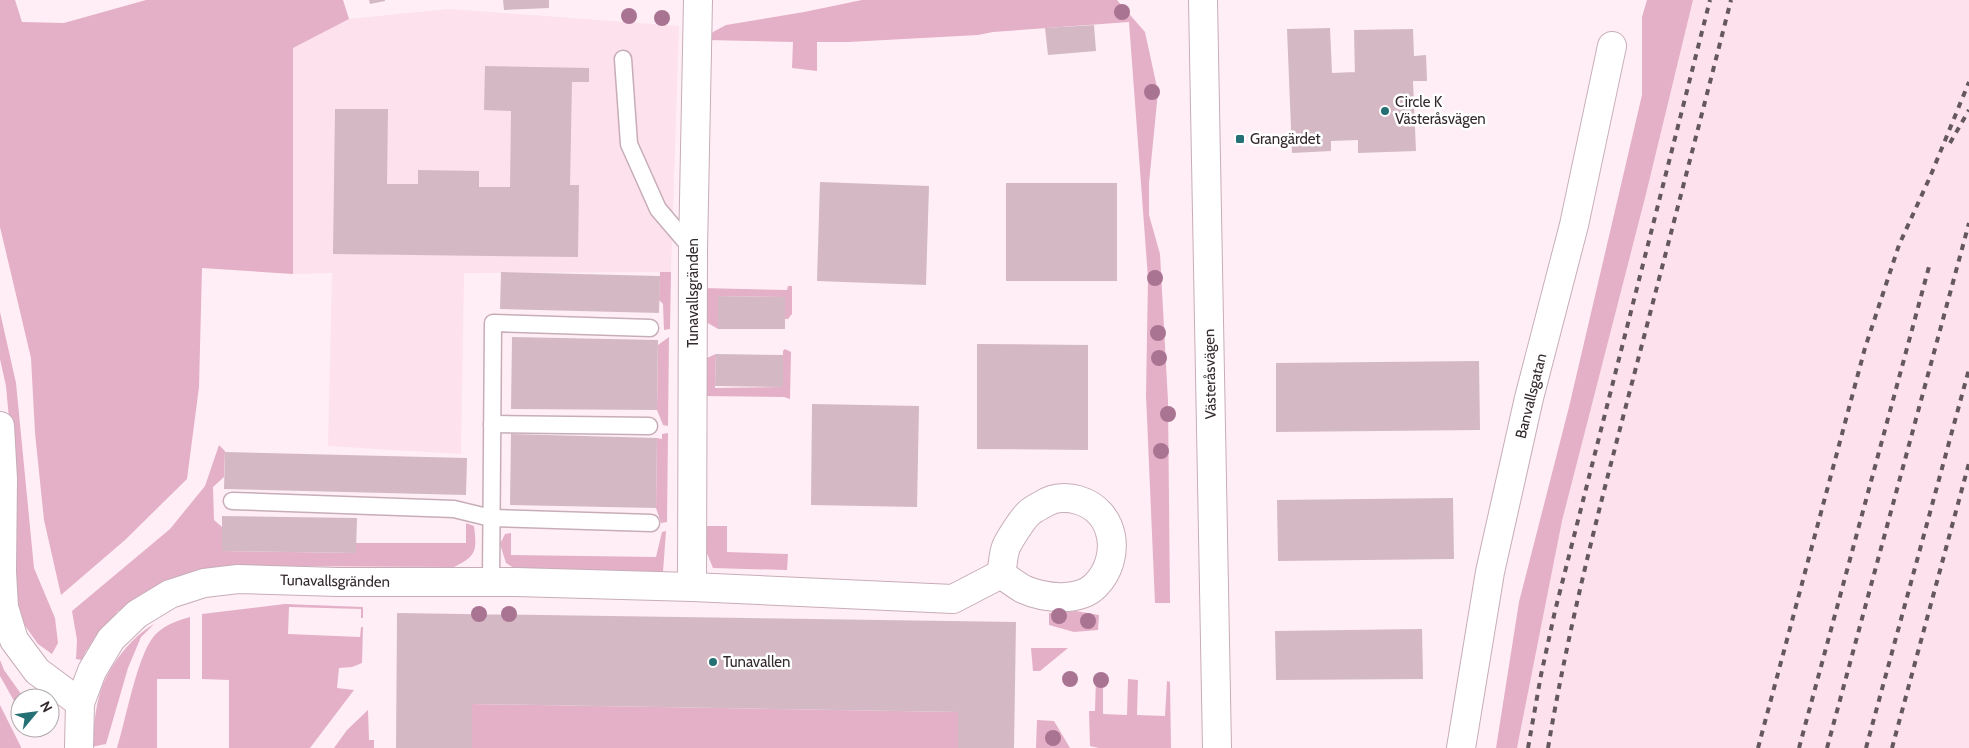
<svg xmlns="http://www.w3.org/2000/svg" width="1969" height="748" font-family="Cabin,sans-serif">
  <rect width="100%" height="100%" fill="#ffeef5"/>
  <g fill="#fde1ed">
    <path d="M 1693,0 L 1969,0 L 1969,748 L 1517,748 L 1562,521 L 1646,194 Z"/>
    <path d="M 449,9 L 679,26 L 671,272 L 464,273 L 461,454 L 328,446 L 332,273 L 293,274 L 293,48 L 349,19 Z"/>
  </g>
  <g fill="#e4b0c7">
    <path d="M 0,0 L 15,0 L 22,22 L 64,23 L 146,0 L 343,0 L 349,19 L 293,48 L 293,274 L 202,268 L 199,387 L 187,479 L 125,540 L 61,595 L 44,520 L 35,433 L 31,358 L 0,227 Z"/>
    <path d="M 862,0 L 1117,0 L 1145,32 L 1158,92 L 1149,183 L 1149,215 L 1160,254 L 1168,401 L 1170,603 L 1155,603 L 1146,395 L 1148,278 L 1129,22 L 993,32 L 978,35 L 848,42 L 817,42 L 817,71 L 792,68 L 793,42 L 706,40 L 713,32 L 726,25 L 804,12 Z"/>
    <path d="M 1647,0 L 1693,0 L 1646,194 L 1562,521 L 1517,748 L 1496,748 L 1519,602 L 1569,407 L 1642,95 L 1642,17 Z"/>
    <path d="M 660,272 L 671,272 L 671,275 L 670,329 L 664,330 L 663,304 L 659,300 Z"/>
    <path d="M 788,286 L 792,286 L 792,314 L 788,319 L 785,319 L 785,297 L 718,296 L 718,329 L 701,319 L 701,288 L 787,290 Z"/>
    <path d="M 0,312 L 16,383 L 34,568 L 55,618 L 58,643 L 52,654 L 38,644 L 21,620 L 14,597 L 15,485 L 6,386 L 0,359 Z"/>
    <path d="M 669,337 L 668,426 L 663,425 L 657,410 L 658,345 Z"/>
    <path d="M 785,349 L 791,352 L 790,399 L 784,397 L 702,396 L 702,360 L 716,354 L 715,388 L 783,387 L 783,351 Z"/>
    <path d="M 668,433 L 667,522 L 661,523 L 656,508 L 657,438 L 662,439 L 662,434 Z"/>
    <path d="M 219,445 L 225,451 L 224,477 L 213,487 L 214,520 L 222,527 L 222,551 L 356,553 L 356,543 L 466,543 L 466,523 L 474,526 C 477,550 477,556 454,567 L 230,566 L 191,576 L 156,588 L 118,611 L 86,651 L 82,660 L 76,659 L 77,640 L 72,611 L 170,529 L 205,486 Z"/>
    <path d="M 701,526 L 727,526 L 727,552 L 788,554 L 787,570 L 713,568 L 701,539 Z"/>
    <path d="M 666,531 L 663,572 L 514,568 L 506,563 L 500,544 L 505,534 L 511,533 L 511,555 L 656,557 L 662,532 Z"/>
    <path d="M 285,604 L 363,607 L 363,618 L 361,618 L 361,609 L 289,607 L 288,634 L 360,637 L 361,627 L 363,627 L 362,663 L 352,667 L 339,668 L 337,688 L 354,690 L 310,748 L 229,748 L 229,680 L 202,679 L 202,614 Z"/>
    <path d="M 1076,611 L 1099,615 L 1098,630 L 1074,632 L 1049,625 L 1049,613 Z"/>
    <path d="M 190,617 L 190,679 L 157,679 L 157,748 L 117,748 C 126,721 138,648 158,632 C 167,624 179,620 190,617 Z"/>
    <path d="M 154,624 L 141,637 L 128,668 L 106,744 L 91,747 C 94,729 95,710 100,693 C 108,667 131,637 154,624 Z"/>
    <path d="M 1031,648 L 1068,648 L 1040,671 L 1033,671 Z"/>
    <path d="M 0,660 L 4,670 L 24,698 L 20,698 L 20,706 L 18,708 L 0,676 Z"/>
    <path d="M 1096,678 L 1103,678 L 1103,714 L 1127,715 L 1128,679 L 1138,680 L 1137,715 L 1165,716 L 1167,681 L 1170,682 L 1171,748 L 1099,748 L 1090,746 L 1089,711 L 1095,711 Z"/>
    <path d="M 472,704 L 958,712 L 958,748 L 472,748 Z"/>
    <path d="M 0,705 L 21,747 L 21,748 L 0,748 Z"/>
    <path d="M 368,710 L 369,740 L 374,740 L 374,748 L 334,748 L 347,730 Z"/>
    <path d="M 1037,720 L 1054,721 L 1070,748 L 1036,748 Z"/>
  </g>
  <g fill="#d4b9c5">
    <path d="M 369,0 L 385,0 L 385,1 L 370,4 Z"/>
    <path d="M 503,0 L 549,0 L 549,8 L 504,10 Z"/>
    <path d="M 1094,25 L 1096,51 L 1048,55 L 1045,28 Z"/>
    <path d="M 1330,28 L 1332,73 L 1355,72 L 1355,79 L 1354,30 L 1413,29 L 1414,56 L 1426,55 L 1427,81 L 1413,81 L 1416,151 L 1358,153 L 1358,140 L 1331,141 L 1331,151 L 1292,153 L 1287,29 Z"/>
    <path d="M 485,66 L 589,68 L 589,82 L 572,82 L 570,185 L 579,185 L 578,257 L 333,254 L 335,109 L 388,109 L 387,184 L 418,184 L 418,170 L 479,171 L 479,187 L 510,187 L 511,111 L 484,110 Z"/>
    <path d="M 820,182 L 929,186 L 926,285 L 817,281 Z"/>
    <rect x="1006" y="183" width="111" height="98"/>
    <path d="M 501,272 L 660,276 L 659,313 L 500,309 Z"/>
    <path d="M 718,296 L 785,297 L 785,329 L 718,329 Z"/>
    <path d="M 512,337 L 658,340 L 657,410 L 511,409 Z"/>
    <path d="M 977,344 L 1088,345 L 1088,450 L 977,449 Z"/>
    <path d="M 716,354 L 783,355 L 783,387 L 715,386 Z"/>
    <path d="M 1479,361 L 1480,430 L 1276,432 L 1276,363 Z"/>
    <path d="M 812,404 L 919,406 L 917,507 L 811,505 Z"/>
    <path d="M 511,434 L 657,438 L 656,508 L 510,505 Z"/>
    <path d="M 225,452 L 467,458 L 466,495 L 224,489 Z"/>
    <path d="M 1453,498 L 1454,559 L 1278,561 L 1277,500 Z"/>
    <path d="M 222,516 L 357,518 L 356,553 L 222,551 Z"/>
    <path d="M 397,613 L 1016,622 L 1014,748 L 958,748 L 958,712 L 472,704 L 472,748 L 396,748 Z"/>
    <path d="M 1422,629 L 1423,679 L 1276,680 L 1275,631 Z"/>
  </g>
  <g fill="none" stroke-linecap="round" stroke-linejoin="round">
    <g stroke="#c7adb8" stroke-width="19">
      <g id="lane">
        <path d="M 623,59 L 629,144 L 658,209 L 693,250"/>
        <path d="M 492,424 L 649,426"/>
        <path d="M 232,501 L 454,509 L 491,518 L 651,523"/>
        <path d="M 491,582 L 493,323 L 650,328"/>
      </g>
    </g>
    <g stroke="#c7adb8" stroke-width="30">
      <g id="street">
        <path d="M 0,426 L 3,479 L 2,572 L 4,607 L 14,640 L 37,671 L 80,703"/>
        <path d="M 692,587 L 693,250 L 698,0"/>
        <path d="M 79,748 L 80,703 L 92,671 L 111,639 L 137,614 L 170,594 L 204,583 L 238,579 L 338,582 L 516,582 L 692,587 L 953,599 L 1001,574 C 1003,565 1003,555 1006,547 C 1009,540 1023,518 1029,513 C 1033,509 1040,506 1045,503 C 1054,497 1068,497 1078,500 C 1116,511 1122,558 1096,585 C 1079,603 1043,598 1023,589 C 1016,585 1008,579 1001,574"/>
        <path d="M 1461,748 L 1490,572 L 1529,398 L 1574,225 L 1612,46"/>
      </g>
    </g>
    <g stroke="#c7adb8" stroke-width="30">
      <path id="secondary" d="M 1203,0 L 1217,748"/>
    </g>
    <use href="#lane" stroke="#fff" stroke-width="16"/>
    <use href="#street" stroke="#fff" stroke-width="28"/>
    <use href="#secondary" stroke="#fff" stroke-width="28"/>
    <g stroke="#64585d" stroke-width="4" stroke-dasharray="6 6" stroke-linecap="butt">
      <path d="M 1950,143 L 1969,110"/>
      <path d="M 1528,748 L 1541,675 L 1555,611 L 1710,0"/>
      <path d="M 1548,748 C 1569,623 1601,501 1633,379 C 1666,252 1699,126 1731,0"/>
      <path d="M 1758,748 L 1865,348 L 1899,245 L 1930,177 L 1969,82"/>
      <path d="M 1799,748 L 1930,263"/>
      <path d="M 1827,748 L 1969,223"/>
      <path d="M 1866,748 L 1969,369"/>
      <path d="M 1892,748 L 1969,463"/>
    </g>
  </g>
  <g fill="#a97492">
    <circle cx="1122" cy="12" r="8"/>
    <circle cx="629" cy="16" r="8"/>
    <circle cx="662" cy="18" r="8"/>
    <circle cx="1152" cy="92" r="8"/>
    <circle cx="1155" cy="278" r="8"/>
    <circle cx="1158" cy="333" r="8"/>
    <circle cx="1159" cy="358" r="8"/>
    <circle cx="1168" cy="414" r="8"/>
    <circle cx="1161" cy="451" r="8"/>
    <circle cx="479" cy="614" r="8"/>
    <circle cx="509" cy="614" r="8"/>
    <circle cx="1059" cy="616" r="8"/>
    <circle cx="1088" cy="621" r="8"/>
    <circle cx="1070" cy="679" r="8"/>
    <circle cx="1101" cy="680" r="8"/>
    <circle cx="1053" cy="738" r="8"/>
  </g>
  <g fill="#257074" stroke="#fff" stroke-width="2">
    <circle cx="1385" cy="111" r="5"/>
    <rect x="1235" y="134" width="10" height="10" rx="2.5"/>
    <circle cx="713" cy="662" r="5"/>
  </g>
  <g text-anchor="middle" dominant-baseline="central" stroke-width="5" stroke-linejoin="round" paint-order="stroke">
    <g font-size="15" fill="#342a2e" stroke="#fff" text-anchor="start">
      <text x="1395" y="102">Circle K<tspan x="1395" dy="17">Västeråsvägen</tspan></text>
      <text x="1250" y="139">Grangärdet</text>
      <text x="723" y="662">Tunavallen</text>
    </g>
    <g font-size="15" fill="#342a2e" stroke="#fff">
      <text transform="translate(693 293) rotate(-90)">Tunavallsgränden</text>
      <text transform="translate(1210 374) rotate(-91)">Västeråsvägen</text>
      <text transform="translate(1531 396) rotate(-76)">Banvallsgatan</text>
      <text transform="translate(335 581) rotate(1)">Tunavallsgränden</text>
    </g>
  </g>
  <g transform="translate(35 713) rotate(61)"><circle r="24" fill="#ffffff" stroke="#aeaaab"/>
  <path d="M0-4L9 19L0 12L-9 19Z" fill="#257074"/>
  <text y="-8" font-size="14" font-weight="bold" text-anchor="middle" fill="#342a2e">N</text>
  </g>
</svg>
